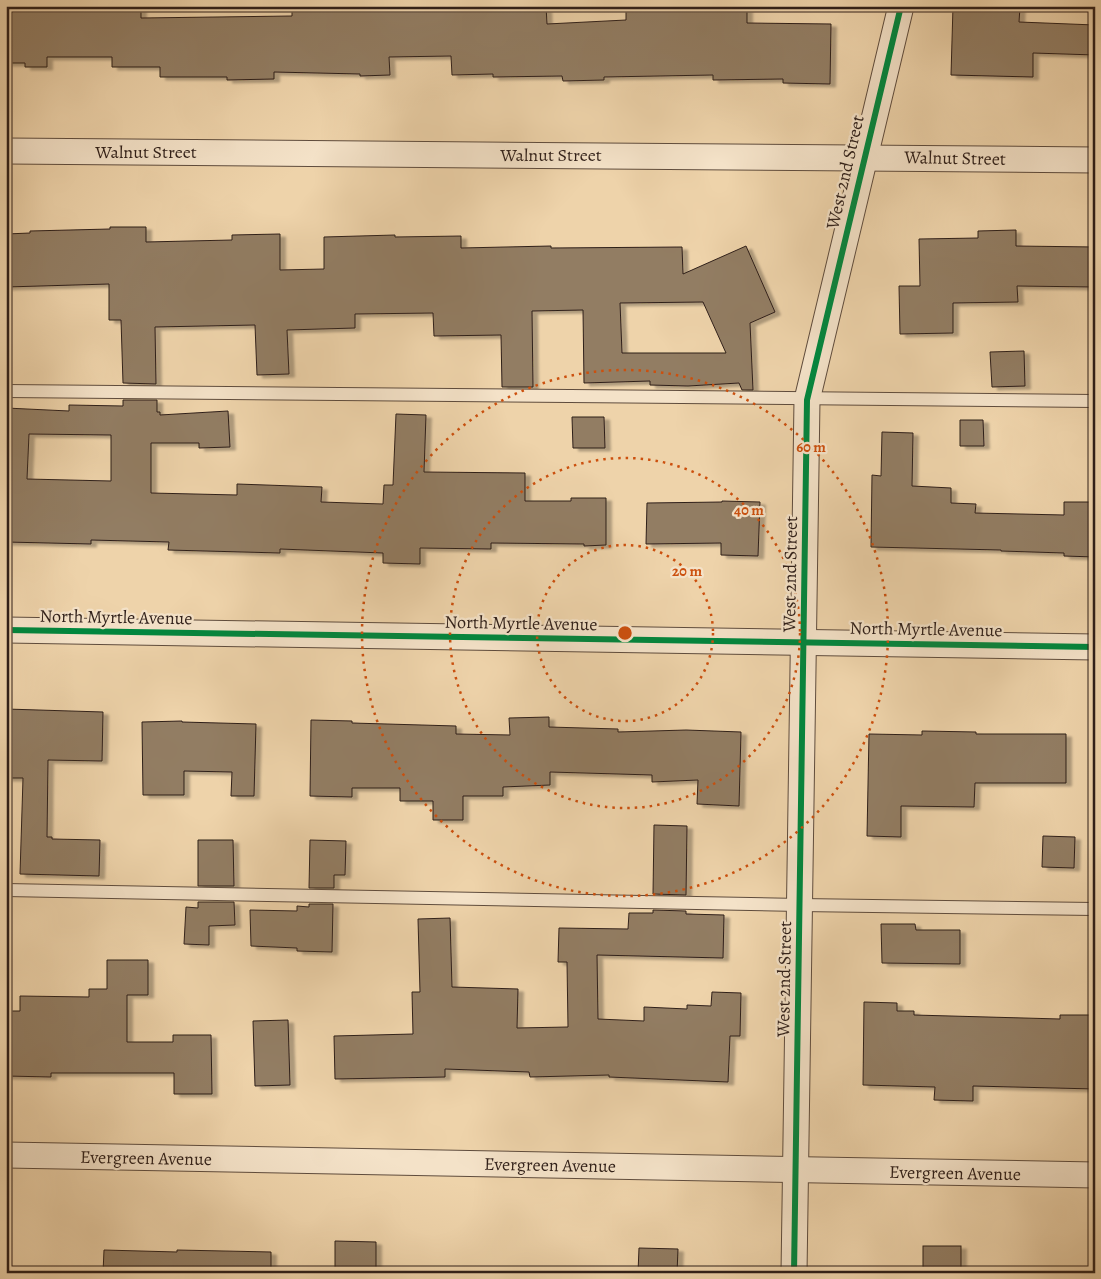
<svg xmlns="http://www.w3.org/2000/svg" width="1101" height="1279" font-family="Alegreya,serif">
  <defs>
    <filter id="shadow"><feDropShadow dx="5.5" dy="3" stdDeviation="1" flood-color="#0004"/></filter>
  </defs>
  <rect width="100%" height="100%" fill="#eed3aa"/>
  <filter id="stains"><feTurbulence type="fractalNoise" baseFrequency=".004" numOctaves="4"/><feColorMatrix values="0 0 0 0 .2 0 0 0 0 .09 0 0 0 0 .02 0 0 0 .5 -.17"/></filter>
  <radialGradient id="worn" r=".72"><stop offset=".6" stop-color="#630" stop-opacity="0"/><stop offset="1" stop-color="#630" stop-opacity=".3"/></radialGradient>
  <g fill="#927d64" stroke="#2f1f19" fill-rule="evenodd" filter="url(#shadow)">
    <path d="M 6,6 L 141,6 L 141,18 L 292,16 L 292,6 L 546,6 L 547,24 L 626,20 L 626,6 L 747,6 L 747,23 L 831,24 L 830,84 L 783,83 L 783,79 L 713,80 L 713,75 L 604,77 L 604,80 L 563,81 L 562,76 L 493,77 L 493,74 L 452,75 L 451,56 L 389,57 L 390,75 L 360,76 L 360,74 L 274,72 L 274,79 L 227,80 L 227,77 L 160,77 L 160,67 L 112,67 L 112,57 L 47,57 L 47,67 L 25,67 L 25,63 L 6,63 Z"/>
    <path d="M 953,6 L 1020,7 L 1019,22 L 1095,25 L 1095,55 L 1033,53 L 1033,77 L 951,75 Z"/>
    <path d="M 110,227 L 146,227 L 146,242 L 232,240 L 232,235 L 280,234 L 280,270 L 324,269 L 324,237 L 395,235 L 395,237 L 461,236 L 461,248 L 551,246 L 551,248 L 682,247 L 683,274 L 746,246 L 775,312 L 750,323 L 753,390 L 742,390 L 739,383 L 688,386 L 650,385 L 650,381 L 584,383 L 583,310 L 532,311 L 533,387 L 502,387 L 501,335 L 434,336 L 433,313 L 355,314 L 355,328 L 287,330 L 289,374 L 257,375 L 255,325 L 155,327 L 156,384 L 123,383 L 121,320 L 109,320 L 109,284 L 6,287 L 6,234 L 30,233 L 30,231 L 110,229 ZM 703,302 L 726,353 L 622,353 L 620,303 Z"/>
    <path d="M 1016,230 L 1016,246 L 1095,247 L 1095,287 L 1017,286 L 1018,302 L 953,303 L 953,333 L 900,334 L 899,286 L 920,286 L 919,239 L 978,238 L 978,231 Z"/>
    <path d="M 1024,351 L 1025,386 L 992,387 L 990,352 Z"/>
    <path d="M 123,400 L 157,400 L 157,412 L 160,412 L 160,415 L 228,411 L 230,447 L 199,448 L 199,443 L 151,443 L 151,493 L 237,495 L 237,484 L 322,487 L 321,502 L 383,504 L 384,485 L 393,485 L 396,414 L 426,415 L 424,472 L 525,473 L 525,501 L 571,501 L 571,498 L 606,498 L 606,545 L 584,546 L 584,544 L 491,543 L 491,549 L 420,548 L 420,564 L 383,563 L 383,553 L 280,549 L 280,553 L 168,550 L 169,542 L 91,540 L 91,544 L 6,542 L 6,408 L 69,411 L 69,405 L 123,406 ZM 29,434 L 111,435 L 111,481 L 27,479 Z"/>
    <path d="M 572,417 L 604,417 L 605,448 L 573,448 Z"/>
    <path d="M 960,420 L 983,420 L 984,446 L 960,446 Z"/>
    <path d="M 882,432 L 913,433 L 912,486 L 951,488 L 951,503 L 976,504 L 975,513 L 1064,515 L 1064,502 L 1095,502 L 1095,557 L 1064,556 L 1064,553 L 1001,551 L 1001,550 L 871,547 L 872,475 L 881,476 Z"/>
    <path d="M 722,501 L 760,502 L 758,556 L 721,555 L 721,543 L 646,544 L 647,503 L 722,502 Z"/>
    <path d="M 6,709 L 103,712 L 102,761 L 48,760 L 47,837 L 52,837 L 52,839 L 100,840 L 99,876 L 20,874 L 23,778 L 6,778 Z"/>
    <path d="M 549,717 L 549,727 L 618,729 L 618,732 L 686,730 L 741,732 L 739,806 L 697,804 L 698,780 L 652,782 L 652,775 L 550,772 L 550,785 L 503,787 L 503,796 L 463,796 L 463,820 L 433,820 L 433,801 L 400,801 L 400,788 L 352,788 L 352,797 L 310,796 L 311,720 L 352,721 L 352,723 L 456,726 L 456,734 L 510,735 L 509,718 Z"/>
    <path d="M 182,721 L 182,722 L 256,724 L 254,796 L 231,796 L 232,772 L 184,771 L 184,795 L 143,795 L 142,722 Z"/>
    <path d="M 922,731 L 976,732 L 976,734 L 1066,734 L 1066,783 L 975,783 L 974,807 L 901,806 L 901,837 L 867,836 L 869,734 L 922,735 Z"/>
    <path d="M 654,825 L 687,826 L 686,895 L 653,894 Z"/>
    <path d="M 1043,836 L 1075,837 L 1074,868 L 1042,867 Z"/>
    <path d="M 198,840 L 233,840 L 234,886 L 198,886 Z"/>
    <path d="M 310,840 L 346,841 L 345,875 L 334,875 L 334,888 L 309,888 Z"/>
    <path d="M 198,902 L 234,902 L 235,925 L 209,926 L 209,945 L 184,944 L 186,907 L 198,908 Z"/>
    <path d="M 309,904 L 333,904 L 332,952 L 297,951 L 297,948 L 251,946 L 250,910 L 297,911 L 297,906 L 309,907 Z"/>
    <path d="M 653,910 L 686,911 L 686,914 L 724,915 L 723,958 L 597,955 L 598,1019 L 644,1021 L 644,1007 L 687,1009 L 687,1005 L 711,1006 L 712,992 L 741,993 L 740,1036 L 730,1036 L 728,1082 L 609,1077 L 609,1075 L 530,1077 L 529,1072 L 445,1069 L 445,1077 L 335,1079 L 334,1036 L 413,1034 L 412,992 L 420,992 L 418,919 L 450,918 L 452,987 L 518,989 L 517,1028 L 568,1027 L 567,962 L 558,962 L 559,928 L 628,929 L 629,913 L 653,913 Z"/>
    <path d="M 881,924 L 915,924 L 916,930 L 960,930 L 960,964 L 882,963 Z"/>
    <path d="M 107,960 L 148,960 L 148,995 L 127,995 L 127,1042 L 173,1042 L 173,1035 L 211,1035 L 212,1094 L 174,1094 L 174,1073 L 51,1073 L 51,1077 L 6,1076 L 6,1011 L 20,1011 L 20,996 L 89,997 L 89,989 L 107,989 Z"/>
    <path d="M 864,1002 L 897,1003 L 897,1011 L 914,1011 L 914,1015 L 1060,1019 L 1060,1015 L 1095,1015 L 1095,1089 L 973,1086 L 973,1101 L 934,1100 L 935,1087 L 863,1085 Z"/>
    <path d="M 288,1020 L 290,1085 L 255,1086 L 253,1021 Z"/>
    <path d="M 335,1241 L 376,1242 L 376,1273 L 335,1273 Z"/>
    <rect x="923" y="1246" width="38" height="27"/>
    <path d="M 639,1248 L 678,1249 L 677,1273 L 638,1273 Z"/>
    <path d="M 104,1250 L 177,1252 L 177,1250 L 271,1252 L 271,1273 L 103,1273 Z"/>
  </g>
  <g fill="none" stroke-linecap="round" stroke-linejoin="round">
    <g stroke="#5f4c3d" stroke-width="14">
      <g id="service">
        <path d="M 6,391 C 369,392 732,399 1095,401"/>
        <path d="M 6,890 L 800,905 L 1095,909"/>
      </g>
    </g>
    <g stroke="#5f4c3d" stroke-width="27">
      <g id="minor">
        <path d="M 6,151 L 1095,160"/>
        <path d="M 6,630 L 1095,647"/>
        <path d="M 6,1155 L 1095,1175"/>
        <path d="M 794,1273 L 807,400 L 901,6"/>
      </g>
    </g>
    <use href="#service" stroke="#f4e2c8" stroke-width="12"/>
    <use href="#minor" stroke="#f4e2c8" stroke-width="25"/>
    <g stroke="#f4e2c8" stroke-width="9">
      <g id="cycleway">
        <path d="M 6,630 L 1095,647"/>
        <path d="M 794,1273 L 807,400 L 901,6"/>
      </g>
    </g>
    <use href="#cycleway" stroke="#00873e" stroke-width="6"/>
  </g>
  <g fill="none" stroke="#cc500e" stroke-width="2.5" stroke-dasharray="2.5 5">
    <circle cx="625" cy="633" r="88"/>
    <circle cx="625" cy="633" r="175"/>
    <circle cx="625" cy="633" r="263"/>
  </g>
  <g text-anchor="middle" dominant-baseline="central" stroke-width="4.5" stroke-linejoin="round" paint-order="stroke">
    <g font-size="18" fill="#2f1f19" stroke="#f4e2c8">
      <text x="146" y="152">Walnut Street</text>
      <text x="551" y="155">Walnut Street</text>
      <text transform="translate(955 158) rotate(1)">Walnut Street</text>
      <text transform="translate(845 172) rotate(-77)">West 2nd Street</text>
      <text transform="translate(790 574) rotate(-89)">West 2nd Street</text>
      <text transform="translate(116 617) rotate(1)">North Myrtle Avenue</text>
      <text transform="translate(521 623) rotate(1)">North Myrtle Avenue</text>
      <text transform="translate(926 629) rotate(1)">North Myrtle Avenue</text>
      <text transform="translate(784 979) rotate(-89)">West 2nd Street</text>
      <text transform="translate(146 1158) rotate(1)">Evergreen Avenue</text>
      <text transform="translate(550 1165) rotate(1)">Evergreen Avenue</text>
      <text transform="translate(955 1173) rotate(1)">Evergreen Avenue</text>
    </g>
  </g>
  <circle cx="625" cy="633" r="8" fill="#cc500e" stroke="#f4e2c8" stroke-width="2.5"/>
  <g font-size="15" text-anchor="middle" font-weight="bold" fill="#cc500e" stroke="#f4e2c8" stroke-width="4.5" stroke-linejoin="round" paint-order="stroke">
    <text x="811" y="452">60 m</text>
    <text x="749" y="515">40 m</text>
    <text x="687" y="576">20 m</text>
  </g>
  <rect width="1101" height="1279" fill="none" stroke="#eed3aa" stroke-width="25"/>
  <rect x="8" y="8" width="1086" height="1264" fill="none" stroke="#2f1f19" stroke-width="2.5"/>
  <rect x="12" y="12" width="1076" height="1254" fill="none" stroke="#2f1f19"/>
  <rect width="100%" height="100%" filter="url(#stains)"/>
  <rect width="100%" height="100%" fill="url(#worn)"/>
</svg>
